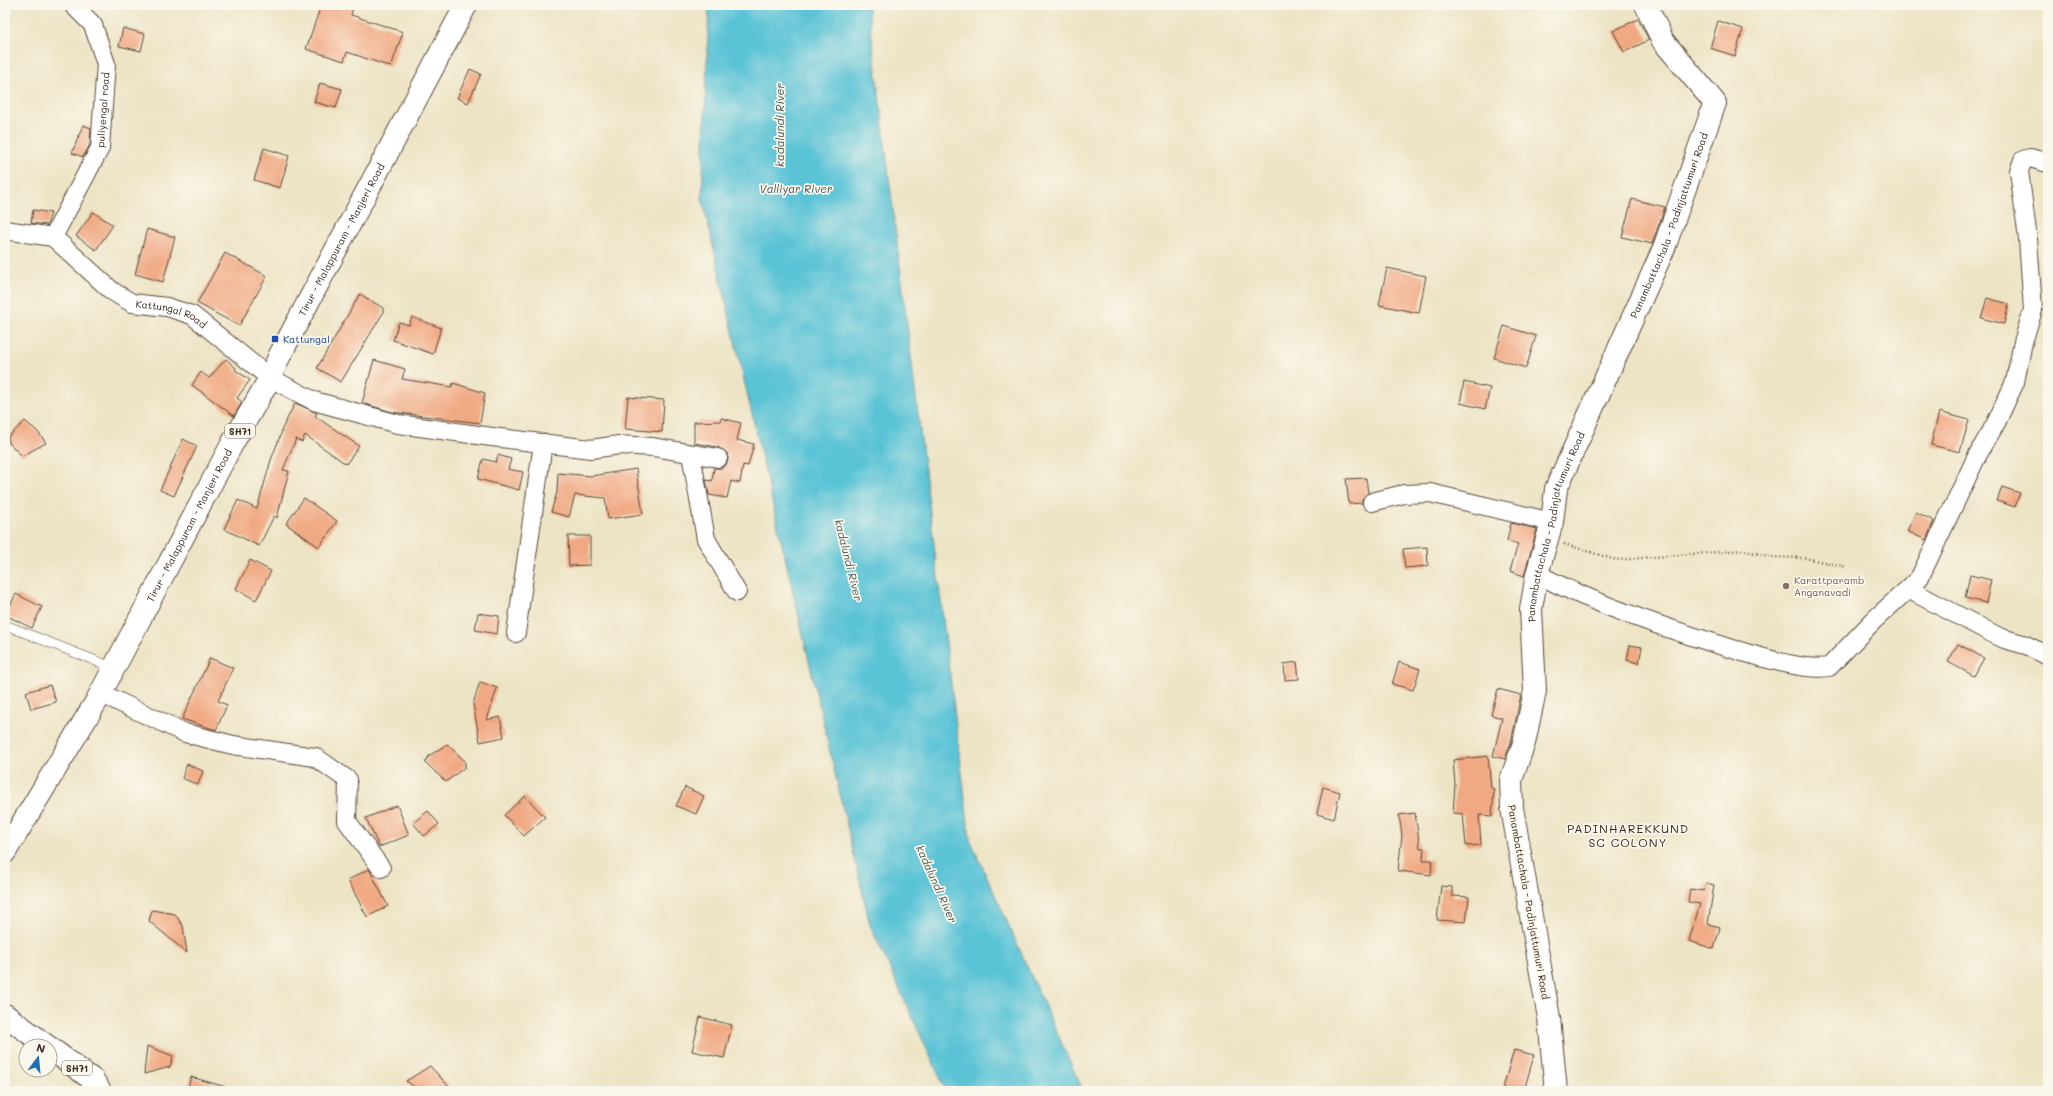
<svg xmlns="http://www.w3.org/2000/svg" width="2053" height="1096" font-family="Mali,sans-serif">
  <rect width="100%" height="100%" fill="#fbf7ec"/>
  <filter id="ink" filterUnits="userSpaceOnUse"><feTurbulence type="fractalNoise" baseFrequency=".025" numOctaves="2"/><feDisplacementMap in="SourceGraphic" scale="8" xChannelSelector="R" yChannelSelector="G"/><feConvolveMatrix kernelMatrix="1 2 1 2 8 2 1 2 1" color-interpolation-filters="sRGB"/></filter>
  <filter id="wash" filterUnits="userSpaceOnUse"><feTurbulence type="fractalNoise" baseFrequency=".012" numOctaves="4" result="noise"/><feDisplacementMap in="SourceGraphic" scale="16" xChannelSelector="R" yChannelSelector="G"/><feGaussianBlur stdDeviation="0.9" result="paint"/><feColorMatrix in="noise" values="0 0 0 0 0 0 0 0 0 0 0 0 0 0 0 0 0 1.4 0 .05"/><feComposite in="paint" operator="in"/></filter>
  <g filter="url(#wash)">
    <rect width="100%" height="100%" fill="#ede4c5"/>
    <path fill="#5ac3d6" stroke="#4a767a" d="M 709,5 L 868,5 L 970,839 L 1083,1091 L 946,1091 L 870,925 L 702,198 Z"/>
    <g id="blocks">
      <g fill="#f0a982">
        <path d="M 321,5 L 354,5 L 351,15 L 403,32 L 391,67 L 347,52 L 344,61 L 306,49 Z"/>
        <path d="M 1638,19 L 1649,40 L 1624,52 L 1613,31 Z"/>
        <path d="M 1718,21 L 1743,29 L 1735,56 L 1710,48 Z"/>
        <path d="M 123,28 L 145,34 L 141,51 L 119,46 Z"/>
        <path d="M 470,69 L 481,74 L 468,103 L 457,98 Z"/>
        <path d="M 320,83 L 342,89 L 336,108 L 314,102 Z"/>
        <path d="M 83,125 L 91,128 L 90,145 L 83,157 L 72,153 Z"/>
        <path d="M 264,148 L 289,156 L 280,188 L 254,180 Z"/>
        <path d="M 1632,199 L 1665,207 L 1652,244 L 1622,237 Z"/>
        <path d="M 33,210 L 51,213 L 47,225 L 31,223 Z"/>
        <path d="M 93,212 L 113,225 L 96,250 L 76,236 Z"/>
        <path d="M 147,229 L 175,237 L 163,282 L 135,274 Z"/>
        <path d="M 225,253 L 267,276 L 239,326 L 197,303 Z"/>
        <path d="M 1387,268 L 1426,276 L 1419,313 L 1379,305 Z"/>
        <path d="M 360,294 L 383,308 L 383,313 L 341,382 L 317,368 Z"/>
        <path d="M 1987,298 L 2009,304 L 2004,324 L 1981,318 Z"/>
        <path d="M 412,317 L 441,328 L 433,354 L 393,340 L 399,322 L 409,325 Z"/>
        <path d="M 1504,326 L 1536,336 L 1526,368 L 1494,358 Z"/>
        <path d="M 226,359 L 236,368 L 235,370 L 250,380 L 237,398 L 242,402 L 234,416 L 192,385 L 201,372 L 209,378 Z"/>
        <path d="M 374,360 L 405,369 L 402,379 L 452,387 L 453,383 L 485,393 L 480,423 L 392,412 L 362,403 Z"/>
        <path d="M 1464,382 L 1490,388 L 1485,409 L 1460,403 Z"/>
        <path d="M 628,397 L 664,400 L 662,432 L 625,429 Z"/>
        <path d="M 295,403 L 317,413 L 315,416 L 359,446 L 346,464 L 305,435 L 302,442 L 296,439 L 283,470 L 289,471 L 277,518 L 274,516 L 259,546 L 224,529 L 238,500 L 257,509 L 271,460 L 282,431 L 281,431 Z"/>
        <path d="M 1939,412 L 1969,420 L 1960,452 L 1931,445 Z"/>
        <path d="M 721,418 L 741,423 L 737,440 L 754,444 L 748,466 L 743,465 L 740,483 L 731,481 L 727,498 L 709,495 L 706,480 L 712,481 L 714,468 L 721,468 L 726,465 L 728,460 L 728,454 L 718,447 L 694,443 L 694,422 L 720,421 Z"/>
        <path d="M 25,421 L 38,432 L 46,443 L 22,456 L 9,443 L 8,437 Z"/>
        <path d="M 183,439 L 197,446 L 174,496 L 160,490 Z"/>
        <path d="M 498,455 L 511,459 L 508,469 L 523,472 L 519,490 L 478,479 L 483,459 L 496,462 Z"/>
        <path d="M 636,469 L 643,514 L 608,519 L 605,498 L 575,495 L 569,517 L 551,512 L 557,492 L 558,473 L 591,476 Z"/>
        <path d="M 1366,478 L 1368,493 L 1362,499 L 1362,503 L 1349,504 L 1346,479 Z"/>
        <path d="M 2002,487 L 2020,493 L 2015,507 L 1997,501 Z"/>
        <path d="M 304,498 L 337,521 L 319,547 L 286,524 Z"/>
        <path d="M 1916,512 L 1934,521 L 1926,540 L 1907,531 Z"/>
        <path d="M 1511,523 L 1537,529 L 1524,576 L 1510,571 L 1518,544 L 1507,541 Z"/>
        <path d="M 568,536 L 590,536 L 590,565 L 569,566 Z"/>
        <path d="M 1427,547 L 1428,566 L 1405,568 L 1403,549 Z"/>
        <path d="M 250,560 L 271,571 L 256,600 L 236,589 Z"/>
        <path d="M 1970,575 L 1991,580 L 1986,603 L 1965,598 Z"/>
        <path d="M 16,594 L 42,607 L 32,628 L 5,615 Z"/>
        <path d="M 478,613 L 499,616 L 497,634 L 475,630 Z"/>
        <path d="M 1958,644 L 1984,658 L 1974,676 L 1948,662 Z"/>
        <path d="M 1630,645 L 1642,647 L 1639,663 L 1627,660 Z"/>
        <path d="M 210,658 L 233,668 L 218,701 L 227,705 L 216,730 L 182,719 Z"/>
        <path d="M 1297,662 L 1299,679 L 1285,680 L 1284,664 Z"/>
        <path d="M 1399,662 L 1420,669 L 1413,690 L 1392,684 Z"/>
        <path d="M 480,682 L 497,688 L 487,720 L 500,717 L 504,737 L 480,742 L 473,704 Z"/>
        <path d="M 50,685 L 56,702 L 31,709 L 26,692 Z"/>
        <path d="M 1498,689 L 1521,695 L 1511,742 L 1505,759 L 1493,756 L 1502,718 L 1491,715 Z"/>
        <path d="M 447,744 L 465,761 L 465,767 L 446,782 L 425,762 L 429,756 Z"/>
        <path d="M 1488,756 L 1491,788 L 1494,789 L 1492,816 L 1479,815 L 1481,845 L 1466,846 L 1463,814 L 1453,813 L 1455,784 L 1453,760 Z"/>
        <path d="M 187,764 L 203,771 L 198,785 L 182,778 Z"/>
        <path d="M 685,787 L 704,796 L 696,814 L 676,806 Z"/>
        <path d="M 1323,787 L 1340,792 L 1334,819 L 1317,814 Z"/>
        <path d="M 525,796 L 545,817 L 524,836 L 504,815 Z"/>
        <path d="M 397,805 L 409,835 L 379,847 L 366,818 Z"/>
        <path d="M 428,811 L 439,824 L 424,836 L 413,823 Z"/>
        <path d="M 1415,813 L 1420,848 L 1424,848 L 1423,860 L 1432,860 L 1431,875 L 1398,871 L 1402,835 L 1399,815 Z"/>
        <path d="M 369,869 L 388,906 L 367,917 L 348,880 Z"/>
        <path d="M 1706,883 L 1714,885 L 1708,924 L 1720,927 L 1714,949 L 1689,941 L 1700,904 L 1688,902 L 1690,889 L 1704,891 Z"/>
        <path d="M 1441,886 L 1452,887 L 1452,896 L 1469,897 L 1466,922 L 1437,920 Z"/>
        <path d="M 152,910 L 175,914 L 183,926 L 187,953 L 149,921 Z"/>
        <path d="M 700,1017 L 732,1025 L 724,1058 L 692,1051 Z"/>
        <path d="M 147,1046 L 173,1056 L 170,1067 L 144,1074 Z"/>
        <path d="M 1514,1050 L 1534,1055 L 1524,1091 L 1502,1091 Z"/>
        <path d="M 430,1066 L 453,1091 L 420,1091 L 406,1081 Z"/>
        <path d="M 191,1077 L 226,1087 L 226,1091 L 187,1091 Z"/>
      </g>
    </g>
  </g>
  <g filter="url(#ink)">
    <use href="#blocks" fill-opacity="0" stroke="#564637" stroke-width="1"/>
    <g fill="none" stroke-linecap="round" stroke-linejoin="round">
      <g stroke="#564637" stroke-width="10">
        <path id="lane" d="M 5,625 L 114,668"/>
      </g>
      <g stroke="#564637" stroke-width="20">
        <g id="street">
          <path id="s1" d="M 5,230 L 53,237 L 112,291 L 132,303 L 167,307 L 192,315 L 270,378 L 314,401 L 398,424 L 492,437 L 591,449 L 619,445 L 653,447 L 718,458"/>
          <path id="s2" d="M 53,237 L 100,148 L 106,64 L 93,25 L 73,5"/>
          <path d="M 691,454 L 706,539 L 737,592"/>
          <path d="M 1372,502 L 1404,494 L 1430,493 L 1552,522"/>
          <path d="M 1537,574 C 1601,607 1668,629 1736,650 C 1761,657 1804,671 1829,667 L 1874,620 L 1908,589 L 2001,638 L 2026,645 L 2048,656"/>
          <path d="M 1908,589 L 1920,577 L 1977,456 L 1996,423 L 2015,382 L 2023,342 L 2033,310 L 2028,239 L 2019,171 L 2023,160 L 2030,158 L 2048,163"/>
          <path d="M 516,633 L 543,443"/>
          <path d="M 100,693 L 185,733 L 233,745 L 315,757 L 348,780 L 347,821 L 381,868"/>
        </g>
      </g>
      <g stroke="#564637" stroke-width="24">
        <g id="secondary">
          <path id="s3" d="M 1556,1091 L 1549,1018 L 1512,808 L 1511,780 L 1524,743 L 1535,691 L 1531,609 L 1537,574 L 1552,522 L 1556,489 L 1664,248 L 1715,103 L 1663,41 L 1646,5"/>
        </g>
      </g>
      <g stroke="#564637" stroke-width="24">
        <g id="primary">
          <path id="s4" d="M 5,852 L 96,702 L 232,444 L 270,378 L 280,355 L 466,5"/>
          <path d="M 5,1015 L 47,1046"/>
          <path d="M 50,1048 L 93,1080 L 100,1091"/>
        </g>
      </g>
      <path stroke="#564637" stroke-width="2.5" stroke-dasharray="1 3" stroke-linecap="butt" d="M 1564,544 L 1616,560 L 1743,550 L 1771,557 L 1805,558 L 1847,567"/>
      <use href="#lane" stroke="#fff" stroke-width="9"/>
      <use href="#street" stroke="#fff" stroke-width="18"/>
      <use href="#secondary" stroke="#fff" stroke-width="22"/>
      <use href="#primary" stroke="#fff" stroke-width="22"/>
    </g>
  </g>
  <rect fill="#1a4fb4" stroke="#fbf7ec" stroke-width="1.5" x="271" y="335" width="8" height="8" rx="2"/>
  <circle fill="#8d6e63" stroke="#fbf7ec" stroke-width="1.5" cx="1786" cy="586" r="4"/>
  <g text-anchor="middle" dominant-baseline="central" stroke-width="3.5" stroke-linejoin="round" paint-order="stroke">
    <g fill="#fbf7ec" stroke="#75685c" stroke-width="1">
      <rect x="225" y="424" width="30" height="14" rx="3"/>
      <rect x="62" y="1061" width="30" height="14" rx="3"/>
    </g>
    <g font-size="9" font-weight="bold" fill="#3b2a1e">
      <text x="240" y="431">SH71</text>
      <text x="77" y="1068">SH71</text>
    </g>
    <g font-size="10" fill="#3b2a1e" stroke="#fbf7ec">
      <text stroke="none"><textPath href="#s2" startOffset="139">puliyengal road</textPath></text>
      <text stroke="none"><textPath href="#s3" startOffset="899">Panambattachala - Padinjattumuri Road</textPath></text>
      <text stroke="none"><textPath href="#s4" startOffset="699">Tirur - Malappuram - Manjeri Road</textPath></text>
      <text stroke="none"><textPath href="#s1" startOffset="193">Kattungal Road</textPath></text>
      <text stroke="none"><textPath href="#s4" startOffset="375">Tirur - Malappuram - Manjeri Road</textPath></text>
      <text stroke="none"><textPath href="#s3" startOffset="575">Panambattachala - Padinjattumuri Road</textPath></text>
      <text transform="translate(1529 902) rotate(80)">Panambattachala - Padinjattumuri Road</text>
    </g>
    <g font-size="10" fill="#164399" stroke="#fbf7ec" text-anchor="start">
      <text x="283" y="339">Kattungal</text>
    </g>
    <g font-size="10" fill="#785e54" stroke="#fbf7ec" text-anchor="start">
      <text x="1794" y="580">Karattparamb<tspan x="1794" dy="12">Anganavadi</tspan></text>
    </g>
    <g font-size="11" font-style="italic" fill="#445855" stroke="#fbf7ec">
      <text transform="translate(779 125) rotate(-90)">kadalundi River</text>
      <text x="796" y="188">Valliyar River</text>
      <text transform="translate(849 560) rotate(76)">kadalundi River</text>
      <text transform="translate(937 884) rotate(66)">kadalundi River</text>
    </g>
    <g font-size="12" letter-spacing="1" fill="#3b2a1e" stroke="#fbf7ec">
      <text x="1628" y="828">PADINHAREKKUND<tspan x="1628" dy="14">SC COLONY</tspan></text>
    </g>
  </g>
  <rect width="2053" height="1096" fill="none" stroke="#fbf7ec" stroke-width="20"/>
  <g transform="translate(38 1058) rotate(16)"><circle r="19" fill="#fbf7ec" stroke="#aea59a"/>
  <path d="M0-3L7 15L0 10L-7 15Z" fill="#1f6fb2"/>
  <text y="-6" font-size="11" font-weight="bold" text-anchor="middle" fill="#3b2a1e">N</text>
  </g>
</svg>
